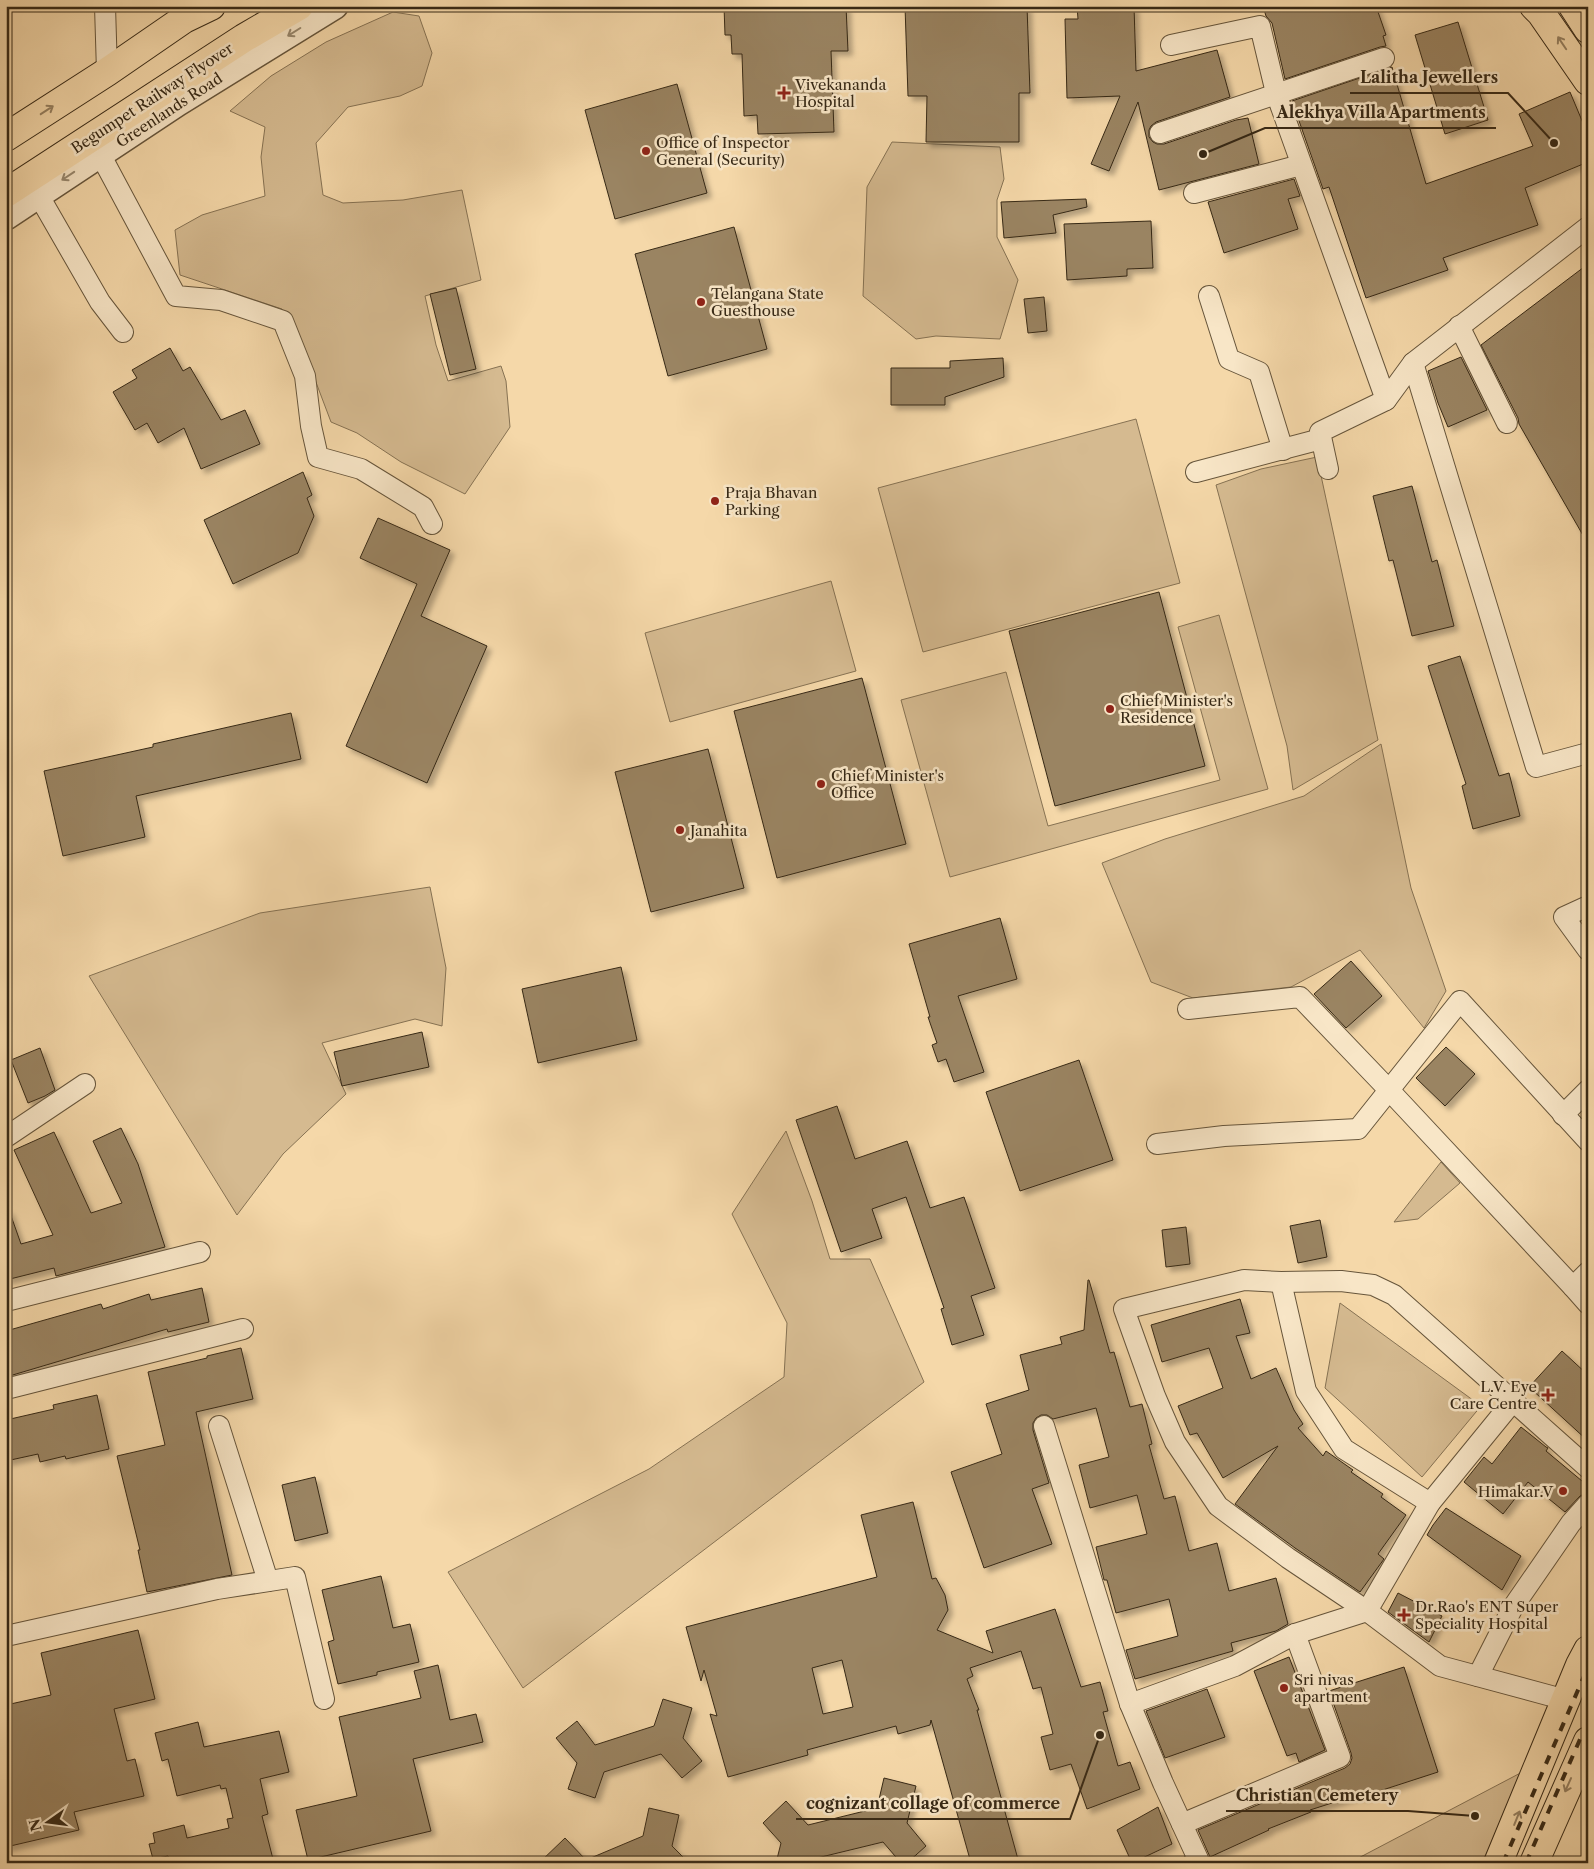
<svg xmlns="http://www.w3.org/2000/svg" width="1594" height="1869" font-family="'Libre Caslon Text',serif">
  <defs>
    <filter id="shadow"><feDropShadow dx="4.5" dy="4.5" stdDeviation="2.5" flood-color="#0004"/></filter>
  </defs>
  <rect width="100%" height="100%" fill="#f5d8a9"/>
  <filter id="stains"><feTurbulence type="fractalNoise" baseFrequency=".004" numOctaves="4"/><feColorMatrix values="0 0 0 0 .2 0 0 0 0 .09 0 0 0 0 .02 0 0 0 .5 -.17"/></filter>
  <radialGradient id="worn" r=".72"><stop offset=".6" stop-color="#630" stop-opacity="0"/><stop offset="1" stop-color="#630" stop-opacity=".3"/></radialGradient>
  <g fill="#d5ba90" stroke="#867253">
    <path d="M 393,12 L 419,16 L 432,53 L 422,86 L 400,96 L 348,107 L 316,143 L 323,195 L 343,203 L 403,200 L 462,190 L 481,280 L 425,296 L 436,345 L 448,381 L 501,366 L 506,381 L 510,427 L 465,494 L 401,462 L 357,433 L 331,422 L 300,340 L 282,309 L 180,275 L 175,230 L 202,215 L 265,196 L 261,157 L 265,127 L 230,111 L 271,76 L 326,42 Z"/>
    <path d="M 892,142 L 1000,147 L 1004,179 L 997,200 L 997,237 L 1018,280 L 1000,339 L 936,336 L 916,339 L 863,296 L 867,187 Z"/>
    <path d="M 1136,419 L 1180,583 L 923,652 L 878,488 Z"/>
    <path d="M 1317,457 L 1378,740 L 1293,790 L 1287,746 L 1216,485 L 1261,469 Z"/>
    <path d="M 831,581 L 856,671 L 670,722 L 645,633 Z"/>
    <path d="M 1219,615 L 1268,789 L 950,877 L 901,700 L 1006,672 L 1048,826 L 1220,780 L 1178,627 Z"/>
    <path d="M 1381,744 L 1411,888 L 1446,991 L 1424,1028 L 1360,950 L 1291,987 L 1193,998 L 1151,982 L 1102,863 L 1165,839 L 1304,796 Z"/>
    <path d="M 430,887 L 446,968 L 442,1026 L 415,1019 L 322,1043 L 346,1094 L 283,1154 L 237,1215 L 89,976 L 260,913 Z"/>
    <path d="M 786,1131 L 812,1201 L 830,1259 L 870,1259 L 924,1382 L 523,1688 L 448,1572 L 649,1469 L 784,1377 L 787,1323 L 732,1214 Z"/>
    <path d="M 1441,1162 L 1460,1183 L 1418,1219 L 1394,1222 Z"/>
    <path d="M 1340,1303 L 1481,1406 L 1422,1477 L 1325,1388 Z"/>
    <path d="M 1530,1768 L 1492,1863 L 1349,1863 Z"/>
  </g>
  <g fill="#9a8462" stroke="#372916" fill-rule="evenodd" filter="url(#shadow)">
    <path d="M 724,6 L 846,6 L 848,51 L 831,51 L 834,132 L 758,134 L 757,115 L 744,116 L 742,54 L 732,54 L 731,35 L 725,35 Z"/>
    <path d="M 905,6 L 1027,6 L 1030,93 L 1019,93 L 1019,142 L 926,142 L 927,96 L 908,96 Z"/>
    <path d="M 1077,6 L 1134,6 L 1136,71 L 1217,50 L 1230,97 L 1156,122 L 1151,126 L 1149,130 L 1149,137 L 1153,142 L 1157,144 L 1164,144 L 1236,120 L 1248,118 L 1259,164 L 1159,190 L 1138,102 L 1109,171 L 1091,164 L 1120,96 L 1067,98 L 1065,19 L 1078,19 Z"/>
    <path d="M 1263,6 L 1376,6 L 1386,35 L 1383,36 L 1386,46 L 1380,47 L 1285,79 L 1272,23 L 1266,16 Z"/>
    <path d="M 1458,22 L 1488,120 L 1445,134 L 1415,35 Z"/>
    <path d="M 1392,67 L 1426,184 L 1533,146 L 1519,114 L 1570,92 L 1588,135 L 1588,162 L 1525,188 L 1538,225 L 1443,258 L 1448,270 L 1366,298 L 1329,187 L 1323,189 L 1292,101 Z"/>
    <path d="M 677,84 L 707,193 L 615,219 L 585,110 Z"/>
    <path d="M 1294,179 L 1300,196 L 1288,199 L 1298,229 L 1224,253 L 1208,202 Z"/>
    <path d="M 1086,199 L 1087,207 L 1053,215 L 1056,233 L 1004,238 L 1001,202 Z"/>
    <path d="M 1151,221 L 1153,268 L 1127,269 L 1127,276 L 1067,280 L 1064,224 Z"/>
    <path d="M 734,227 L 767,349 L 668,376 L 635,254 Z"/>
    <path d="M 1588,264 L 1588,544 L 1519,424 L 1518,418 L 1481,345 Z"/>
    <path d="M 456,288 L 476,369 L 450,375 L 430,294 Z"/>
    <path d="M 1044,297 L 1047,331 L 1028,333 L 1024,299 Z"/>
    <path d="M 170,348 L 183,371 L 190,367 L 221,420 L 245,410 L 260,444 L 201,469 L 184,428 L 158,443 L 147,423 L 135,430 L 113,392 L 137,378 L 132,370 Z"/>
    <path d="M 1461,357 L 1487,410 L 1448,427 L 1438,403 L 1428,371 Z"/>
    <path d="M 1003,358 L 1004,377 L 945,397 L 945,405 L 891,405 L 891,368 L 950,368 L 950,361 Z"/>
    <path d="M 303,472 L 312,495 L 307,498 L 314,516 L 298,553 L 233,584 L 204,520 Z"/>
    <path d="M 1412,486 L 1432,562 L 1437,560 L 1454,626 L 1412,636 L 1393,560 L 1389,561 L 1373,496 Z"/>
    <path d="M 378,518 L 450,550 L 421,616 L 487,646 L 427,783 L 346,746 L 417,584 L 360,558 Z"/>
    <path d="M 1159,592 L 1205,766 L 1055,806 L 1009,631 Z"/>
    <path d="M 1460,656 L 1499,776 L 1509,773 L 1520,816 L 1473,829 L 1462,786 L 1466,784 L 1428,666 Z"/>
    <path d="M 862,678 L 906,844 L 777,878 L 734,711 Z"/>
    <path d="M 291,713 L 301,759 L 136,796 L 145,837 L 63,856 L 44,771 L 153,747 L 153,744 Z"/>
    <path d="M 708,749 L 744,888 L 651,912 L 615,772 Z"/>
    <path d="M 1000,918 L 1017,979 L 958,996 L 984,1072 L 954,1082 L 946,1059 L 938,1062 L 932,1045 L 937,1043 L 928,1017 L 930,1017 L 909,944 Z"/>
    <path d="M 1351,961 L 1382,996 L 1346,1028 L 1314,994 Z"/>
    <path d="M 621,967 L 637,1040 L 538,1063 L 522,989 Z"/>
    <path d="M 422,1032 L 429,1067 L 342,1086 L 334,1052 Z"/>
    <path d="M 1446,1047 L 1475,1074 L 1445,1106 L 1416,1078 Z"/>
    <path d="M 40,1048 L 55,1090 L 45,1096 L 28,1103 L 11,1060 Z"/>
    <path d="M 1079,1060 L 1113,1160 L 1020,1191 L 986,1092 Z"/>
    <path d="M 837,1106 L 855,1159 L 907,1141 L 930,1208 L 964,1197 L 995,1288 L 971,1296 L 984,1335 L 952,1345 L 941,1309 L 944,1308 L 906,1197 L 872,1209 L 882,1238 L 841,1252 L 796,1120 Z"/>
    <path d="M 121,1128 L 138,1164 L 165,1247 L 56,1276 L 54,1268 L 6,1280 L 6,1210 L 9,1210 L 21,1244 L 53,1235 L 14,1150 L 54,1132 L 91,1213 L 122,1203 L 93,1141 Z"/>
    <path d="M 1320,1220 L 1327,1257 L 1298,1263 L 1290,1226 Z"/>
    <path d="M 1186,1227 L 1190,1264 L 1166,1267 L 1162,1230 Z"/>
    <path d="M 1088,1280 L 1089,1280 L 1110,1353 L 1114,1352 L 1130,1407 L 1142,1404 L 1152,1444 L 1149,1445 L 1164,1499 L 1175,1496 L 1189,1551 L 1217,1543 L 1229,1591 L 1276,1578 L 1288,1624 L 1276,1631 L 1231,1643 L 1233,1651 L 1135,1679 L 1126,1650 L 1178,1636 L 1169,1599 L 1116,1613 L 1107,1580 L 1104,1580 L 1096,1547 L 1147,1534 L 1137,1495 L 1090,1508 L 1079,1465 L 1109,1457 L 1096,1408 L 1053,1419 L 1047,1415 L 1041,1415 L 1036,1418 L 1033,1423 L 1033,1430 L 1049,1483 L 1032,1489 L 1052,1544 L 984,1568 L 951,1472 L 1002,1454 L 986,1404 L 1029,1390 L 1020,1355 L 1062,1344 L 1060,1337 L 1084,1330 Z"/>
    <path d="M 202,1288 L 209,1322 L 168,1332 L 167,1329 L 6,1377 L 6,1331 L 101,1304 L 103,1309 L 149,1294 L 151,1300 Z"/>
    <path d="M 1240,1299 L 1250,1333 L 1236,1336 L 1251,1379 L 1276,1368 L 1294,1410 L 1303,1424 L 1298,1428 L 1323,1456 L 1326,1451 L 1353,1470 L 1351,1472 L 1383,1494 L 1381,1497 L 1406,1515 L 1378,1554 L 1384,1559 L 1360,1592 L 1295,1548 L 1235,1504 L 1278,1446 L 1223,1478 L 1197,1433 L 1190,1435 L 1178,1406 L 1223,1388 L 1209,1348 L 1162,1362 L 1151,1325 Z"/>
    <path d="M 241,1348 L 253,1399 L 196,1412 L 232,1575 L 147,1592 L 138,1550 L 140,1550 L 117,1456 L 165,1445 L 148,1372 L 207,1358 L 207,1356 Z"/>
    <path d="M 1562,1351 L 1588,1375 L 1588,1441 L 1529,1387 Z"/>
    <path d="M 97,1395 L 109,1449 L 66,1459 L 65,1456 L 40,1462 L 38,1454 L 6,1461 L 6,1420 L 54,1409 L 53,1405 Z"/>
    <path d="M 1521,1427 L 1546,1447 L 1548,1448 L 1546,1451 L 1588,1486 L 1588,1492 L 1580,1496 L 1565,1512 L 1528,1482 L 1503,1514 L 1464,1482 L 1484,1457 L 1492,1464 Z"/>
    <path d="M 315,1477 L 328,1533 L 295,1541 L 282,1485 Z"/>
    <path d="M 913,1502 L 932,1579 L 936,1578 L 945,1595 L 948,1610 L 937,1630 L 993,1653 L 986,1631 L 1055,1609 L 1081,1687 L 1100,1682 L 1108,1711 L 1103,1712 L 1118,1766 L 1130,1762 L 1140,1789 L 1087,1809 L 1071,1764 L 1050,1770 L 1041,1737 L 1053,1734 L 1041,1687 L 1033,1689 L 1021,1651 L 970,1668 L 973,1676 L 967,1679 L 979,1710 L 977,1710 L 1019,1863 L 971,1863 L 931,1720 L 930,1725 L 898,1734 L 896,1726 L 807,1750 L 808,1755 L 728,1777 L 710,1714 L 717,1716 L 704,1670 L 701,1681 L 686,1627 L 877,1577 L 861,1515 ZM 842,1660 L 853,1707 L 823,1714 L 812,1668 Z"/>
    <path d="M 1446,1508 L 1521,1556 L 1502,1590 L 1427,1535 L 1433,1525 Z"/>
    <path d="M 381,1576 L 393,1628 L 410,1624 L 419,1662 L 377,1672 L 377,1675 L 338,1684 L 328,1642 L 334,1640 L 322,1590 Z"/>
    <path d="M 1398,1593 L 1442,1616 L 1429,1642 L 1388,1612 Z"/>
    <path d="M 138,1630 L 155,1699 L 114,1709 L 127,1761 L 135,1759 L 144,1796 L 74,1812 L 79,1830 L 6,1847 L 6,1705 L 51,1695 L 41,1653 Z"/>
    <path d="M 1289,1657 L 1325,1750 L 1299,1762 L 1296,1753 L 1287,1756 L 1254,1671 Z"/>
    <path d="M 438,1665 L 450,1720 L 476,1714 L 483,1742 L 413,1759 L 431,1831 L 308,1860 L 296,1810 L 357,1796 L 339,1717 L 421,1698 L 414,1671 Z"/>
    <path d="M 1404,1667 L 1438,1772 L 1361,1797 L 1360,1794 L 1310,1810 L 1311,1812 L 1268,1829 L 1269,1830 L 1210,1857 L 1198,1830 L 1345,1768 L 1350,1764 L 1352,1758 L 1351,1753 L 1329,1691 Z"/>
    <path d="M 1207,1689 L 1225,1737 L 1165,1758 L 1146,1711 Z"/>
    <path d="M 663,1699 L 692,1708 L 683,1738 L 702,1761 L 682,1778 L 661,1754 L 604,1772 L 595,1798 L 568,1789 L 577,1763 L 556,1738 L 577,1721 L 595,1745 L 654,1726 Z"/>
    <path d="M 198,1722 L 204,1747 L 279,1731 L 289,1772 L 260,1779 L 268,1814 L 262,1816 L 274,1863 L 170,1863 L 168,1856 L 153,1859 L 149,1844 L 155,1843 L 153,1833 L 184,1825 L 187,1838 L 229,1828 L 227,1819 L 233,1818 L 226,1788 L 221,1789 L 220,1785 L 177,1796 L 168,1759 L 162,1761 L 155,1733 Z"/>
    <path d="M 884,1778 L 916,1786 L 907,1823 L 926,1846 L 907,1863 L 901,1863 L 883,1842 L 813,1859 L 812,1863 L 776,1863 L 781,1843 L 763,1823 L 786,1801 L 808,1825 L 877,1808 Z"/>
    <path d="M 1158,1807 L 1172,1844 L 1132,1863 L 1117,1830 Z"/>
    <path d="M 649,1808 L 679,1815 L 672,1846 L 689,1863 L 539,1863 L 565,1838 L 586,1860 L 643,1836 Z"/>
  </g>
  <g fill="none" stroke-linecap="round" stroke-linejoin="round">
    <g stroke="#66553b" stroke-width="22">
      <g id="minor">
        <path d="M 105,6 L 107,72"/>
        <path d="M 1171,45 L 1260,26 L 1276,93 L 1386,400"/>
        <path d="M 1160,133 L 1384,58"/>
        <path d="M 100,154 L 176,296 L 221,300 L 283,321 L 305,376 L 311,426 L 318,457 L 361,469 L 423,507 L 432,524"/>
        <path d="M 1194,193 L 1301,165"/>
        <path d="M 39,196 L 100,302 L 123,332"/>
        <path d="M 1209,296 L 1229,359 L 1259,372 L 1283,450"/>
        <path d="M 1459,326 L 1507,423"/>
        <path d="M 1413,363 L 1536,767 L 1588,753"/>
        <path d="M 1328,469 L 1320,432 L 1386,400 L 1413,363 L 1588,227"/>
        <path d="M 1196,472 L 1321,439"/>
        <path d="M 1588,906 L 1564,917 L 1588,950"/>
        <path d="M 1188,1009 L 1300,997 L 1389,1090 L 1573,1287"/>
        <path d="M 1563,1115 L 1588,1090"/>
        <path d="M 6,1137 L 85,1084"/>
        <path d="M 1157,1144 L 1224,1136 L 1358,1129 L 1460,1001 L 1588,1141"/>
        <path d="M 1588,1272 L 1573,1287 L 1588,1304"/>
        <path d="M 1281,1282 L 1306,1391 L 1344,1449 L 1430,1503"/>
        <path d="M 6,1301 L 200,1252"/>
        <path d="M 6,1389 L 243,1329"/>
        <path d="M 219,1426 L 268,1581"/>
        <path d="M 1044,1426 L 1130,1704 L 1163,1783 L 1198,1859 L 1193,1863"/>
        <path d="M 6,1636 L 217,1589 L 295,1577 L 324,1699"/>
        <path d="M 1478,1676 L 1513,1607 L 1571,1523 L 1588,1504"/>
        <path d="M 1566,1700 L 1440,1666 L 1367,1611 L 1288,1558 L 1218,1506 L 1175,1442 L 1155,1396 L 1124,1309 L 1244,1280 L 1281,1282 L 1341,1281 L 1373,1285 L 1394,1295 L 1588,1468"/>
        <path d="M 1130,1704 L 1235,1666 L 1295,1634 L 1367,1611 L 1430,1503 L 1514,1400"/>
        <path d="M 1182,1824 L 1340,1757 L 1295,1634"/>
      </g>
    </g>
    <g stroke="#66553b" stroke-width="28">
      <path id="tertiary" d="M 6,217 L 178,103 L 335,6"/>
    </g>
    <g stroke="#372916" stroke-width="30">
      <g id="primary">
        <path d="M 1534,6 L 1541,13 L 1588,81"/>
        <path d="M 1573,6 L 1588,29"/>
        <path d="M 6,137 L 107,72 L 184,19 L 211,6"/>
        <path d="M 6,193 L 244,38 L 299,6"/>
      </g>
    </g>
    <g stroke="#372916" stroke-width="30">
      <g id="trunk">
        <path d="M 1498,1863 L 1580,1665 L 1588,1650"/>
        <path d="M 1534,1863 L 1588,1741"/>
      </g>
    </g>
    <use href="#minor" stroke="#f8e6c7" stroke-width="20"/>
    <use href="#tertiary" stroke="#f8e6c7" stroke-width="25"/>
    <use href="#primary" stroke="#f5d8a9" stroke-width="28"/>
    <use href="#trunk" stroke="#f5d8a9" stroke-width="28"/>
    <g stroke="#372916" stroke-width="4" stroke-dasharray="9 9" stroke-linecap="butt">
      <path d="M 1503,1863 L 1588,1667"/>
      <path d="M 1526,1863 L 1588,1721"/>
    </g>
  </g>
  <defs><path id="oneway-shaft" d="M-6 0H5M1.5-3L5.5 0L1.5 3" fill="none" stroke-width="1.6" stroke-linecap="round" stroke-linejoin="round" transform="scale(1.25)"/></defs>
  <g stroke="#98886e">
    <use href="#oneway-shaft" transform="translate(294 32) rotate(148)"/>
    <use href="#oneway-shaft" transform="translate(68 176) rotate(146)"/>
  </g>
  <g stroke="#968060">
    <use href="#oneway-shaft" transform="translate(1562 43) rotate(-124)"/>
    <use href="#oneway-shaft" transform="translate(47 110) rotate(-33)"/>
    <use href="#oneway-shaft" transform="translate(1568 1785) rotate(114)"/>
    <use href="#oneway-shaft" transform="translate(1517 1818) rotate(-68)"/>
  </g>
  <g fill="#8f2418" stroke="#f8e6c7" stroke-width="2">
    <path d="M781.5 85.5h5v5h5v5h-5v5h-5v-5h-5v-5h5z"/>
    <circle cx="646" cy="151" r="5"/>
    <circle cx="701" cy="302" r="5"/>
    <circle cx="715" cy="501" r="5"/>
    <circle cx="1110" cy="709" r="5"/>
    <circle cx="821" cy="784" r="5"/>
    <circle cx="680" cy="830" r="5"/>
    <path d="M1545.5 1387.5h5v5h5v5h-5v5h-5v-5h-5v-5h5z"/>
    <circle cx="1563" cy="1491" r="5"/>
    <path d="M1401.5 1607.5h5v5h5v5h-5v5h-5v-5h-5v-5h5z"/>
    <circle cx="1284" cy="1688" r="5"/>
  </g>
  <g text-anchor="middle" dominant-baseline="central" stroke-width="5" stroke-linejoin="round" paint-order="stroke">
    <g font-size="15" fill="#372916" stroke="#f8e6c7" text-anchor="start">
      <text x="795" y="84">Vivekananda<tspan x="795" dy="17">Hospital</tspan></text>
      <text x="656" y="142">Office of Inspector<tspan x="656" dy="17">General (Security)</tspan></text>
      <text x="711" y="293">Telangana State<tspan x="711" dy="17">Guesthouse</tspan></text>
      <text x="725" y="492">Praja Bhavan<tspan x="725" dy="17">Parking</tspan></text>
      <text x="1120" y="700">Chief Minister's<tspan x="1120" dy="17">Residence</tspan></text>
      <text x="831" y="775">Chief Minister's<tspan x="831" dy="17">Office</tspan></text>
      <text x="690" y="830">Janahita</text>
      <text x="1537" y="1386" text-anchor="end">L.V. Eye<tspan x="1537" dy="17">Care Centre</tspan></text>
      <text x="1553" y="1491" text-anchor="end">Himakar.V</text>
      <text x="1415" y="1606">Dr.Rao's ENT Super<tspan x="1415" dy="17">Speciality Hospital</tspan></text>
      <text x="1294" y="1679">Sri nivas<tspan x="1294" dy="17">apartment</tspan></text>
    </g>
    <g font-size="15" fill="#372916" stroke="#f8e6c7">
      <text transform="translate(152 98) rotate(-33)">Begumpet Railway Flyover</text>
      <text transform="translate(169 110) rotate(-33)">Greenlands Road</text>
    </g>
  </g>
  <path fill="none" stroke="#372916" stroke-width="2" d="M1554 143L1508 93H1350M1203 154L1265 128H1496M1475 1816L1408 1811H1226M1100 1735L1070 1819H796"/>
  <g fill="#372916" stroke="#f8e6c7" stroke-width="2">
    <circle cx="1554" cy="143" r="5"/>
    <circle cx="1203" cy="154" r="5"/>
    <circle cx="1475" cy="1816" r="5"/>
    <circle cx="1100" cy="1735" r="5"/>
  </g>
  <g font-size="16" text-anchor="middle" font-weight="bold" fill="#372916" stroke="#f8e6c7" stroke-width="5" stroke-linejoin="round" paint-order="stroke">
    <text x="1429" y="83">Lalitha Jewellers</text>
    <text x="1381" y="118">Alekhya Villa Apartments</text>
    <text x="1317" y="1801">Christian Cemetery</text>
    <text x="933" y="1809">cognizant collage of commerce</text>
  </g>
  <rect width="1594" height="1869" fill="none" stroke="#f5d8a9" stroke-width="25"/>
  <rect x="8" y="8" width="1579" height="1854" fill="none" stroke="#372916" stroke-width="2.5"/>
  <rect x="12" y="12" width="1569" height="1844" fill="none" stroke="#372916"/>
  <g transform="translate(48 1822) rotate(256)" stroke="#f8e6c7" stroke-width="4" paint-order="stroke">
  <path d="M0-4L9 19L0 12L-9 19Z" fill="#372916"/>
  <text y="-8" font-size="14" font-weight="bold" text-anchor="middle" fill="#372916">N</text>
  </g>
  <rect width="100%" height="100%" filter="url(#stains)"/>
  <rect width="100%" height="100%" fill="url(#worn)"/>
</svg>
